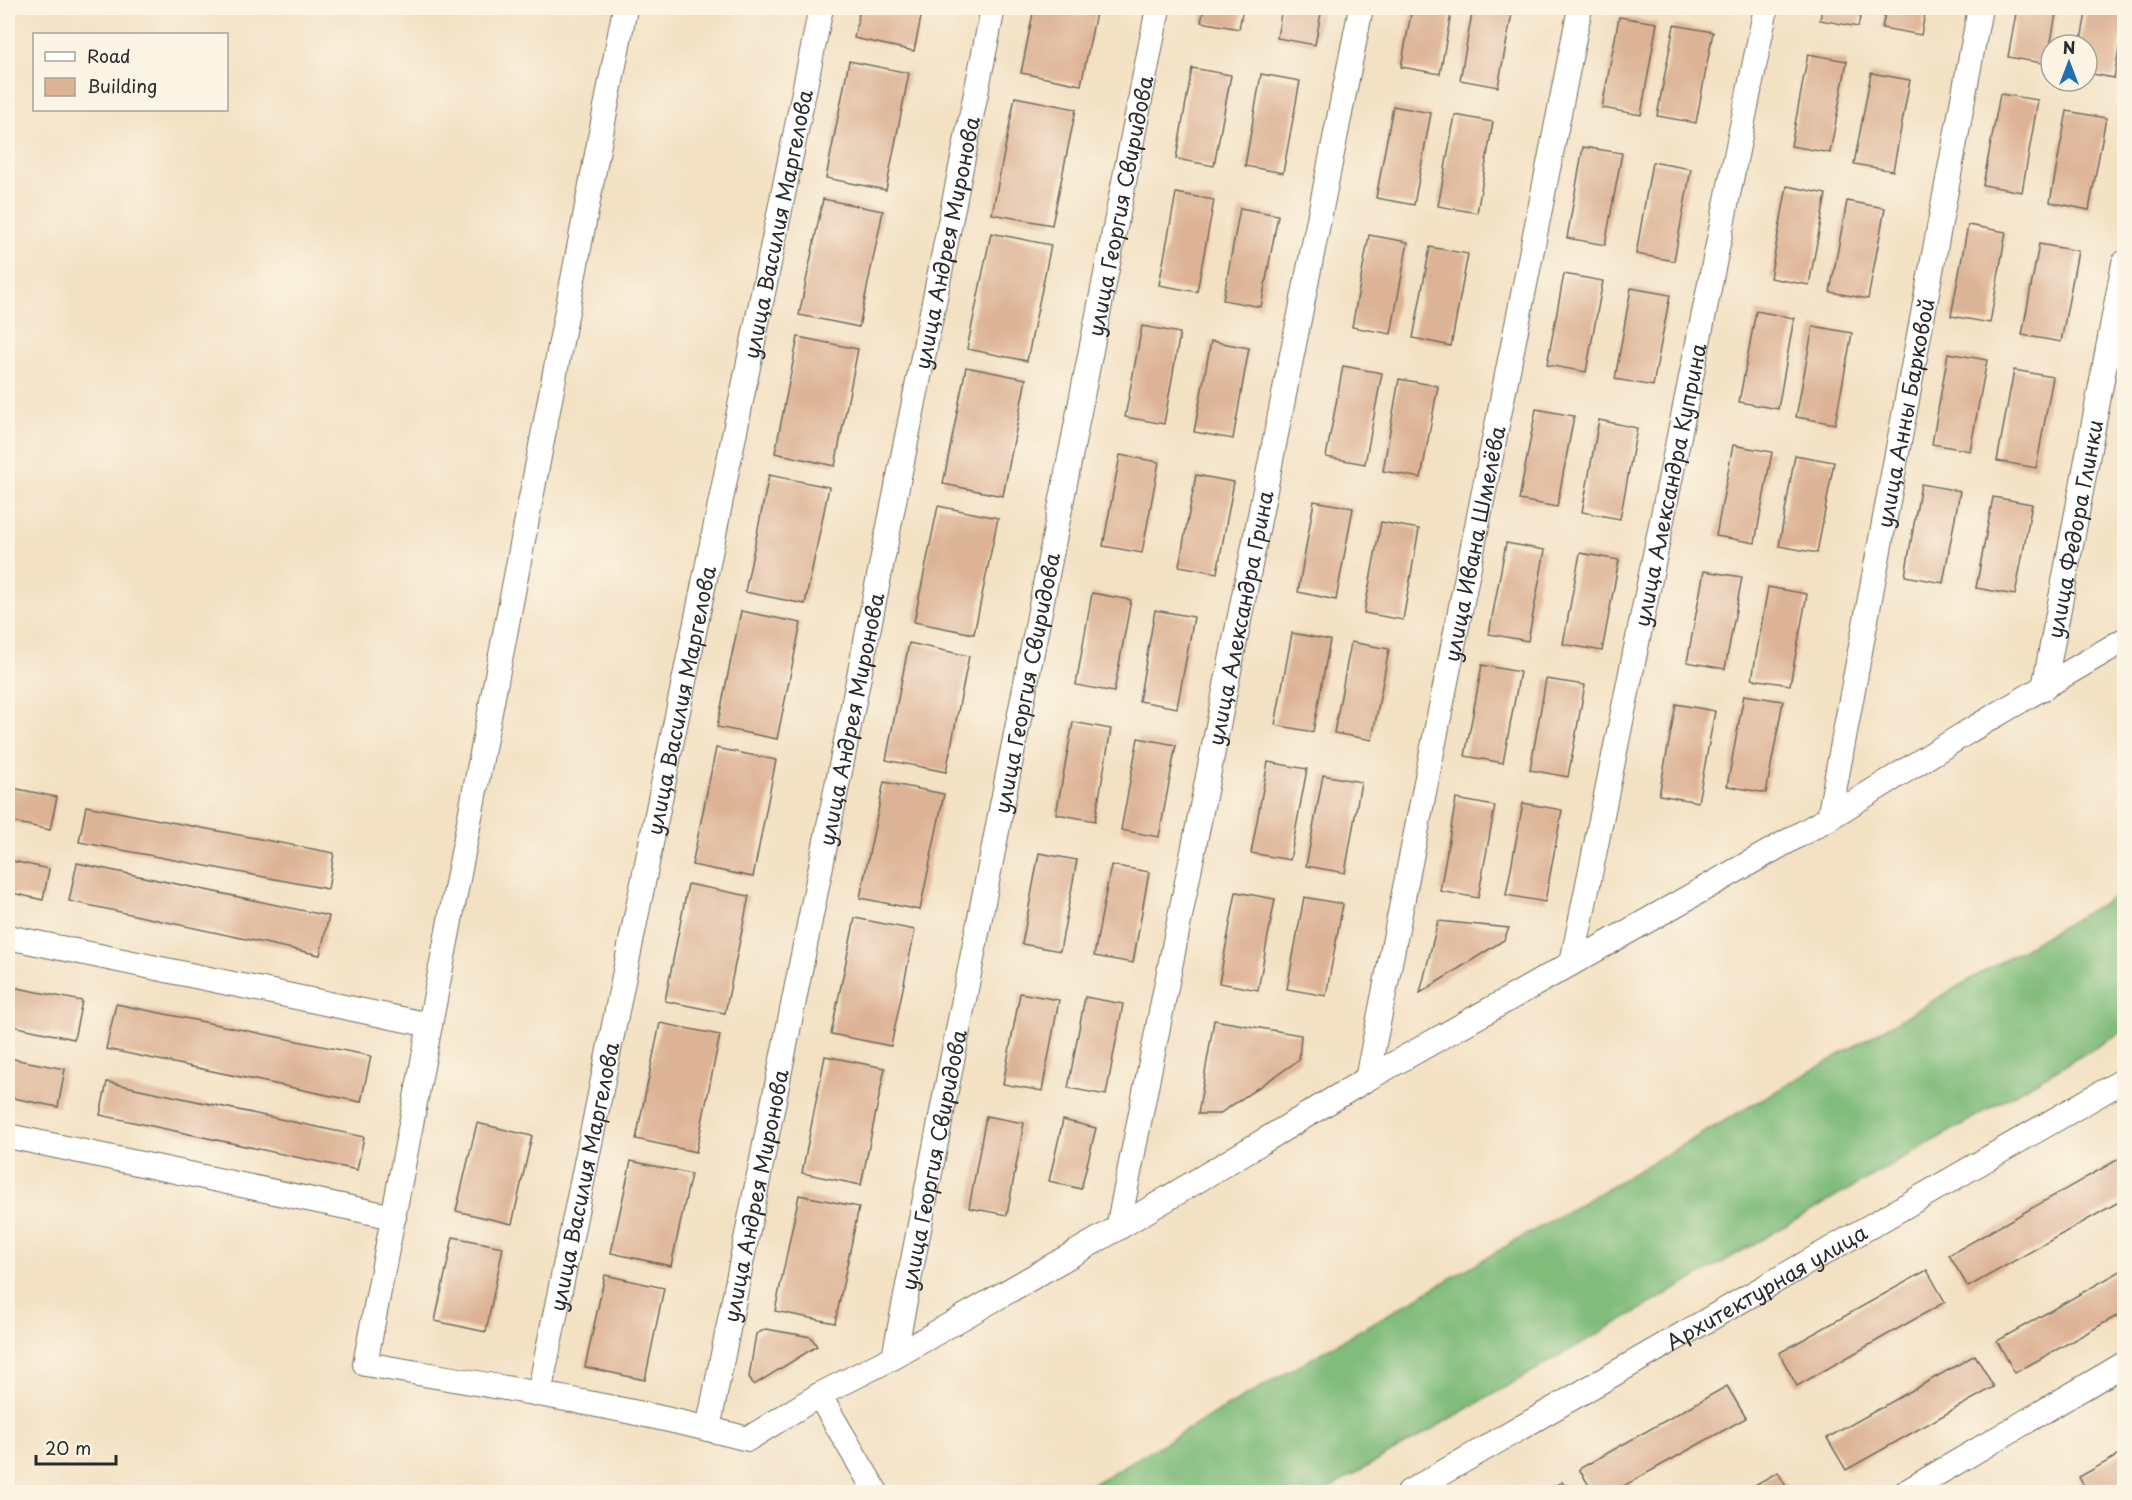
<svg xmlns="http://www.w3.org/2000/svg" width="2132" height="1500" font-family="'Playpen Sans',sans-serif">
  <rect width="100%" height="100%" fill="#fcf5e5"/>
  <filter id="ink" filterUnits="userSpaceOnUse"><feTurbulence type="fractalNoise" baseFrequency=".0167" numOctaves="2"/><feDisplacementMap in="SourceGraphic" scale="12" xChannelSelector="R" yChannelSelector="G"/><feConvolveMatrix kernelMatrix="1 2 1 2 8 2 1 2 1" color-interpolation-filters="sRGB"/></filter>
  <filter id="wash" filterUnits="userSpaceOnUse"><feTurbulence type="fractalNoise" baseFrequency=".008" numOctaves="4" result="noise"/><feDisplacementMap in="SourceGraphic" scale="24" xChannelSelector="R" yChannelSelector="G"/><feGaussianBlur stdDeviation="1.35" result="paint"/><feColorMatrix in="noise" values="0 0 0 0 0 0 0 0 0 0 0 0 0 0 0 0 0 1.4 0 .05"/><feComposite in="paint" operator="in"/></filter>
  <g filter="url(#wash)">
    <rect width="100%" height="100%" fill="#f3e1c3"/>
    <path fill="#80bc7a" stroke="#567452" stroke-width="1.5" d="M 2124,891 L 2124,1031 L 1323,1492 L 1079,1492 Z"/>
    <g id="blocks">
      <g fill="#ddb395">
        <path d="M 860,8 L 923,8 L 914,51 L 854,38 Z"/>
        <path d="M 1034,8 L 1097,8 L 1081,85 L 1021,73 Z"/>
        <path d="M 1204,8 L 1243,8 L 1239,29 L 1201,22 Z"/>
        <path d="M 1282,8 L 1322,8 L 1315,45 L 1277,38 Z"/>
        <path d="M 1412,8 L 1452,8 L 1440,74 L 1401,67 Z"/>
        <path d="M 1473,8 L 1513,8 L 1498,87 L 1460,80 Z"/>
        <path d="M 1822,8 L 1862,8 L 1858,27 L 1820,20 Z"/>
        <path d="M 1886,8 L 1926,8 L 1921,35 L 1882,28 Z"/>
        <path d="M 2017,8 L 2057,8 L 2047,64 L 2008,57 Z"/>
        <path d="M 2087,8 L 2124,8 L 2124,20 L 2114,78 L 2087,73 L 2087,45 L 2080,45 Z"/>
        <path d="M 1619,17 L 1657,23 L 1641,115 L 1602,108 Z"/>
        <path d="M 1674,25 L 1713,32 L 1696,123 L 1657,116 Z"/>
        <path d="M 1808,54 L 1847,61 L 1830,153 L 1791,146 Z"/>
        <path d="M 849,61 L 909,73 L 886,190 L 826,178 Z"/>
        <path d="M 1192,68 L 1231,75 L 1214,166 L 1176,159 Z"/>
        <path d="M 1871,73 L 1910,80 L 1893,171 L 1854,164 Z"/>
        <path d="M 1261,74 L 1300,81 L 1283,173 L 1245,166 Z"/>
        <path d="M 2000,94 L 2038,100 L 2022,192 L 1983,185 Z"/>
        <path d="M 1015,97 L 1076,109 L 1052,225 L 992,214 Z"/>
        <path d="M 1393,106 L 1431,113 L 1414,205 L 1376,198 Z"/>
        <path d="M 2067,111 L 2106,118 L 2089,210 L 2050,202 Z"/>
        <path d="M 1455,115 L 1493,122 L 1477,213 L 1438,206 Z"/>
        <path d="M 1583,147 L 1622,153 L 1605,245 L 1567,238 Z"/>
        <path d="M 1652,162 L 1691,169 L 1674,261 L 1636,254 Z"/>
        <path d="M 1787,186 L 1826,194 L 1809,285 L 1770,278 Z"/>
        <path d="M 1176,193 L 1214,200 L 1197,292 L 1159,285 Z"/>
        <path d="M 823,199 L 883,211 L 859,327 L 799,315 Z"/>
        <path d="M 1847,201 L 1885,208 L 1868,299 L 1830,292 Z"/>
        <path d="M 1240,208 L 1278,215 L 1261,307 L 1223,300 Z"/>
        <path d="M 1968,225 L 2006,232 L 1990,323 L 1951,316 Z"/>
        <path d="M 991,233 L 1051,245 L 1027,361 L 967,349 Z"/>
        <path d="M 1369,235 L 1408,242 L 1391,334 L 1352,327 Z"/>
        <path d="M 2039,244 L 2078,251 L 2061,342 L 2022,335 Z"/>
        <path d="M 1430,247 L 1468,254 L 1451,346 L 1413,338 Z"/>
        <path d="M 1564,274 L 1603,281 L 1586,372 L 1547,365 Z"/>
        <path d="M 1631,288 L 1670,295 L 1653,386 L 1615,379 Z"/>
        <path d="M 1756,311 L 1794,318 L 1778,409 L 1739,402 Z"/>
        <path d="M 1142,326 L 1180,333 L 1164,424 L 1125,417 Z"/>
        <path d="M 1813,326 L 1852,333 L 1835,424 L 1796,417 Z"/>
        <path d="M 798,337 L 858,349 L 835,466 L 775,453 Z"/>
        <path d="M 1211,341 L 1249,348 L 1233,439 L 1194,432 Z"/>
        <path d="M 1948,353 L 1987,360 L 1970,451 L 1932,444 Z"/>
        <path d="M 1343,366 L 1382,373 L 1365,464 L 1326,457 Z"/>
        <path d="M 966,367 L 1026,379 L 1003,496 L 943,484 Z"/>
        <path d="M 2014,370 L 2053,377 L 2036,468 L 1997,461 Z"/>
        <path d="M 1399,379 L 1438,386 L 1421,478 L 1383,471 Z"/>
        <path d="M 1536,409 L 1574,416 L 1557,507 L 1519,500 Z"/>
        <path d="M 1599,420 L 1637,428 L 1620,519 L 1582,512 Z"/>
        <path d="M 1733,445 L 1772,452 L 1755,543 L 1716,536 Z"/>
        <path d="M 1120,455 L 1159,462 L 1142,553 L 1103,546 Z"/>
        <path d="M 1795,455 L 1834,462 L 1817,553 L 1779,546 Z"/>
        <path d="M 769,475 L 829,487 L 805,604 L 745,592 Z"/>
        <path d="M 1196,475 L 1234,482 L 1217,573 L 1179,566 Z"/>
        <path d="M 1921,484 L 1960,491 L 1943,583 L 1905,576 Z"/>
        <path d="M 1993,497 L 2032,504 L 2015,595 L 1976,588 Z"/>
        <path d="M 1314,501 L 1353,508 L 1336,600 L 1298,592 Z"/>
        <path d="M 938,506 L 998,518 L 974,634 L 914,622 Z"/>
        <path d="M 1381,522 L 1419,529 L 1403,620 L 1364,613 Z"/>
        <path d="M 1506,543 L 1545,550 L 1528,641 L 1489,634 Z"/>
        <path d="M 1580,553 L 1619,560 L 1602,651 L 1563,644 Z"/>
        <path d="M 1704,571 L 1742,577 L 1725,669 L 1687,662 Z"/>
        <path d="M 1768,587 L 1807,594 L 1790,685 L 1752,679 Z"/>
        <path d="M 1092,593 L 1131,600 L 1114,692 L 1076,685 Z"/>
        <path d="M 1155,610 L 1194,617 L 1177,708 L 1139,701 Z"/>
        <path d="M 741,611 L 801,623 L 777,739 L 717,727 Z"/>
        <path d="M 1292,633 L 1330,640 L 1313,732 L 1275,725 Z"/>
        <path d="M 1351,642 L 1389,649 L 1372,740 L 1334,733 Z"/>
        <path d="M 909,643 L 969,656 L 946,772 L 886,760 Z"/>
        <path d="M 1482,665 L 1520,672 L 1503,763 L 1465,756 Z"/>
        <path d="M 1546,679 L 1585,685 L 1568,777 L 1530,770 Z"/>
        <path d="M 1744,695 L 1783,701 L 1766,793 L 1727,786 Z"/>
        <path d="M 1676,704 L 1715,711 L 1698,802 L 1659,795 Z"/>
        <path d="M 1073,722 L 1111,729 L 1095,821 L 1056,814 Z"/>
        <path d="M 1138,738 L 1176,745 L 1159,837 L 1121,830 Z"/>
        <path d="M 716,748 L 776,760 L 753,877 L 692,865 Z"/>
        <path d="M 1268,762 L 1307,769 L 1290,860 L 1251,853 Z"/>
        <path d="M 1323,775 L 1361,782 L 1345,873 L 1306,866 Z"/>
        <path d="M 884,782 L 944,794 L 920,910 L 860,898 Z"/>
        <path d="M 8,787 L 57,797 L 50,830 L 8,821 Z"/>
        <path d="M 1456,799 L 1495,806 L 1478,898 L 1440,891 Z"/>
        <path d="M 1523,803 L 1562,810 L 1545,902 L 1506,895 Z"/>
        <path d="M 86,806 L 334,853 L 328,889 L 79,842 Z"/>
        <path d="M 1039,853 L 1077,860 L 1060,951 L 1022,944 Z"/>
        <path d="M 8,860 L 49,869 L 43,900 L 8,892 Z"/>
        <path d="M 77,863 L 329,916 L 320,955 L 69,901 Z"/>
        <path d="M 1111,865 L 1149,872 L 1133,963 L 1094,956 Z"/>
        <path d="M 688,884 L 749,896 L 725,1013 L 665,1001 Z"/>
        <path d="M 1236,892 L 1275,899 L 1258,990 L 1219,983 Z"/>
        <path d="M 1304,897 L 1343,904 L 1326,996 L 1287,989 Z"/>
        <path d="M 855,918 L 915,930 L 891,1046 L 831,1034 Z"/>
        <path d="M 1438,921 L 1509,928 L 1504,940 L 1420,993 Z"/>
        <path d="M 8,986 L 82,1001 L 74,1039 L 8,1025 Z"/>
        <path d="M 1020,993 L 1059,1000 L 1042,1091 L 1003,1084 Z"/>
        <path d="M 1085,997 L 1123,1004 L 1106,1095 L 1068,1088 Z"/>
        <path d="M 116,1004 L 371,1056 L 361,1102 L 106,1049 Z"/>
        <path d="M 1214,1020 L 1301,1035 L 1299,1060 L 1219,1114 L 1198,1114 Z"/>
        <path d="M 660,1023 L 720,1035 L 696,1152 L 636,1139 Z"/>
        <path d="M 825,1056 L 885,1068 L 861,1185 L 802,1173 Z"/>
        <path d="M 8,1058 L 65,1069 L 58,1107 L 8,1097 Z"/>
        <path d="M 107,1082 L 364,1137 L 357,1170 L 100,1115 Z"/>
        <path d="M 986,1116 L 1024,1123 L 1007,1215 L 969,1208 Z"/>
        <path d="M 1063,1120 L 1096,1128 L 1081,1189 L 1049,1181 Z"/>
        <path d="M 477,1123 L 532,1136 L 512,1224 L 456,1211 Z"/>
        <path d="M 2124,1156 L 2124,1199 L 1968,1287 L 1949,1255 Z"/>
        <path d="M 631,1161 L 691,1174 L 671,1266 L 611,1253 Z"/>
        <path d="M 799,1195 L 859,1207 L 835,1323 L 775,1311 Z"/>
        <path d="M 453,1237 L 503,1247 L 486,1332 L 435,1321 Z"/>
        <path d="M 2124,1269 L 2124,1312 L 2015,1373 L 1997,1341 Z"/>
        <path d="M 1927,1270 L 1945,1302 L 1797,1386 L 1779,1353 Z"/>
        <path d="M 605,1275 L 664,1288 L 645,1380 L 585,1367 Z"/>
        <path d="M 766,1329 L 811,1337 L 817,1346 L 754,1385 L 749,1377 L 756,1334 Z"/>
        <path d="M 1975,1355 L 1994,1387 L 1846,1470 L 1827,1438 Z"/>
        <path d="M 1727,1386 L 1746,1418 L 1613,1492 L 1593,1492 L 1579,1469 Z"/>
        <path d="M 2124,1452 L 2124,1492 L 2087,1492 L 2079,1477 Z"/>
        <path d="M 1778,1472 L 1789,1492 L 1742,1492 Z"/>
        <path d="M 1562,1482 L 1568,1492 L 1543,1492 Z"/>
      </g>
    </g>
  </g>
  <g filter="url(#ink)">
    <use href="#blocks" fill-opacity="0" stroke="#716b60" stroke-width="1.5"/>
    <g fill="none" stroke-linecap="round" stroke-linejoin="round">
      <g stroke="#716b60" stroke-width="26">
        <g id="street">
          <path d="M 625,8 L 365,1364 C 493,1386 623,1406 748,1439 L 819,1395 L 894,1357 L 1118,1228 L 1367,1079 L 1829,818 L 1969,731 L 2124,640"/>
          <path id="s1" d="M 2044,688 L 2124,263"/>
          <path id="s2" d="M 1829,818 L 1980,8"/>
          <path d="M 8,937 L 430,1025"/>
          <path id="s3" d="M 1572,963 L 1766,8"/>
          <path id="s4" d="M 1367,1079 L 1580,8"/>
          <path d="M 8,1136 L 394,1217"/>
          <path id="s5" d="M 1118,1228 L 1361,8"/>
          <path id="s6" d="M 894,1357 L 1158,8"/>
          <path id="s7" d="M 539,1394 L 821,8"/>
          <path d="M 819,1395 L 876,1492"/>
          <path id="s8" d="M 708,1429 L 993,8"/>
          <path id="s9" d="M 1409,1492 L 2124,1080"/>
          <path d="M 1906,1492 L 2124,1364"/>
        </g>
      </g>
      <use href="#street" stroke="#fff" stroke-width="24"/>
    </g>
  </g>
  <g text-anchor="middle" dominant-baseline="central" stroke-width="4.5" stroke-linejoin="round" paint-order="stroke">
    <g font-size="21" fill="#2b2b2b" stroke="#fcf5e5">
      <text stroke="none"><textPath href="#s6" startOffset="1173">улица Георгия Свиридова</textPath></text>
      <text stroke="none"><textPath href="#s7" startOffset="1194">улица Василия Маргелова</textPath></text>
      <text stroke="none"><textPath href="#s8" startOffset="1210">улица Андрея Миронова</textPath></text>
      <text stroke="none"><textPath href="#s2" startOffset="412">улица Анны Барковой</textPath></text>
      <text stroke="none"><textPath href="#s3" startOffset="488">улица Александра Куприна</textPath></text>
      <text stroke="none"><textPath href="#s1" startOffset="162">улица Федора Глинки</textPath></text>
      <text stroke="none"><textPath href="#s4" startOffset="546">улица Ивана Шмелёва</textPath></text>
      <text stroke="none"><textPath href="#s5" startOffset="622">улица Александра Грина</textPath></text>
      <text stroke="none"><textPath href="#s6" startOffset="687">улица Георгия Свиридова</textPath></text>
      <text stroke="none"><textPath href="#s7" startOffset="708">улица Василия Маргелова</textPath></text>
      <text stroke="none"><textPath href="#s8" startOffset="724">улица Андрея Миронова</textPath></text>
      <text stroke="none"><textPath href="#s6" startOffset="201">улица Георгия Свиридова</textPath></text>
      <text stroke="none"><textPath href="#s7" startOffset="222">улица Василия Маргелова</textPath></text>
      <text stroke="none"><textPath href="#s8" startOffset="238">улица Андрея Миронова</textPath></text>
      <text stroke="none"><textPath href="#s9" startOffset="412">Архитектурная улица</textPath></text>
    </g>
  </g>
  <rect width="2132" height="1500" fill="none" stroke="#fcf5e5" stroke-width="30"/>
  <rect x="33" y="33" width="195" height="78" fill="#fcf5e5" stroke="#a8a49b" stroke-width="1.5"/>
  <rect x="45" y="52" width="30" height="9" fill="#ffffff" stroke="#a8a49b" stroke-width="1.5"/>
  <text x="87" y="63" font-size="18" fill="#2b2b2b">Road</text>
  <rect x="45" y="78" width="30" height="18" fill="#ddb395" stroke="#a8a49b" stroke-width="1.5"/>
  <text x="87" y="93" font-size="18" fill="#2b2b2b">Building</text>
  <g transform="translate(2069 63)"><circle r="28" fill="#fcf5e5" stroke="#a8a49b" stroke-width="1.5"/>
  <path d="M0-4.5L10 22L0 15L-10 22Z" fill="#1f6fb2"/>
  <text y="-9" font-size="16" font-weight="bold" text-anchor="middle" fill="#2b2b2b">N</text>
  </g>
  <path d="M36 1455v9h80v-9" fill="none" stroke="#2b2b2b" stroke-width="3"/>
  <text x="45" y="1455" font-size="18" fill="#2b2b2b" stroke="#fcf5e5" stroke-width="4.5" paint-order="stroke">20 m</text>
</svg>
